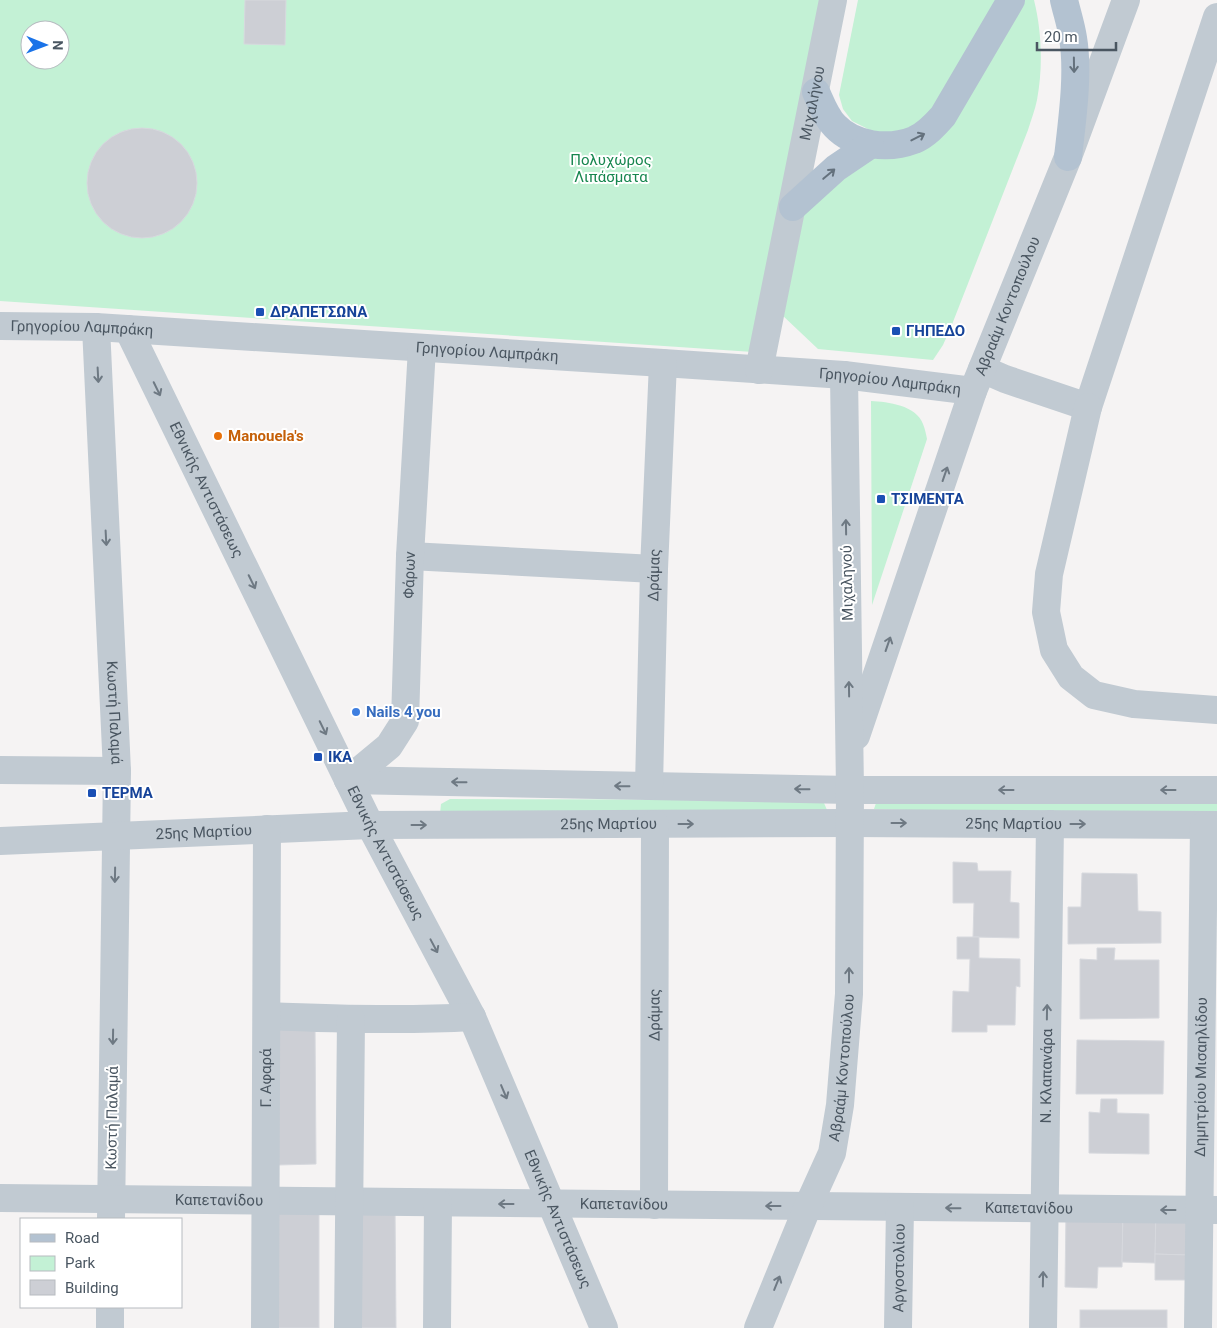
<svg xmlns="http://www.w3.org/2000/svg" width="1217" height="1328" font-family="Roboto,sans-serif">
  <rect width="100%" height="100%" fill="#f5f3f3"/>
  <g fill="#c3f1d5" fill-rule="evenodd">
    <path d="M 0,0 L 821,0 L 753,352 L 0,301 ZM 30,30 L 60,30 L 60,60 L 30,60 Z"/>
    <path d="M 858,0 L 997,0 L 950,88 L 919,128 L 878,134 L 852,121 L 843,109 L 839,95 Z"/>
    <path d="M 1021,0 L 1034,0 C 1042,32 1043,68 1037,100 C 1035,110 1031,120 1028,130 L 951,327 L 943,345 L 933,360 L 818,349 L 781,314 L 798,224 L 809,201 L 866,157 L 905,152 Z"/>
    <path d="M 871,401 C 888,402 916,405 923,424 C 925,429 926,434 927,439 L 872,605 Z"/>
    <path d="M 450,799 L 819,800 L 824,803 L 827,810 L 440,814 L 441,804 Z"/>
    <path d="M 1217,799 L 1217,820 L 874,809 L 876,803 Z"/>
  </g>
  <g fill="#cdcfd5" stroke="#d7d9de">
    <path d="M 245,0 L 286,0 L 285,45 L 244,44 Z"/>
    <circle cx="142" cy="183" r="55"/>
    <path d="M 953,862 L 977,863 L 978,871 L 1011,871 L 1010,902 L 1019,903 L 1019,938 L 973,937 L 974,903 L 953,903 Z"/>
    <path d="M 1082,873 L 1137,874 L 1138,911 L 1161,912 L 1161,943 L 1068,944 L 1068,907 L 1081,907 Z"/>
    <path d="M 957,937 L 979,937 L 979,958 L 1020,959 L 1020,987 L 1016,986 L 1015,1025 L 987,1025 L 987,1032 L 952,1032 L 953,991 L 969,992 L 970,959 L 957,959 Z"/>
    <path d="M 1097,948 L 1115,948 L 1114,960 L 1159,960 L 1159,1018 L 1080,1019 L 1080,959 L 1097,960 Z"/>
    <path d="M 277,1025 L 315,1026 L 316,1164 L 278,1165 Z"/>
    <path d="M 1077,1040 L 1164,1041 L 1163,1094 L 1076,1094 Z"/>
    <path d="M 1101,1099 L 1117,1099 L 1117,1113 L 1149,1114 L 1149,1154 L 1089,1153 L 1089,1112 L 1100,1113 Z"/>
    <path d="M 277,1203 L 319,1204 L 319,1328 L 277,1328 Z"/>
    <path d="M 354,1203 L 395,1204 L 396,1328 L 357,1328 Z"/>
    <path d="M 1066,1211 L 1123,1212 L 1122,1267 L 1098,1267 L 1097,1288 L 1065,1287 Z"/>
    <path d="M 1123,1212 L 1156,1212 L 1155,1263 L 1122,1262 Z"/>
    <path d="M 1156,1212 L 1187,1213 L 1187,1255 L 1155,1254 Z"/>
    <path d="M 1155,1254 L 1187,1255 L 1186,1280 L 1155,1280 Z"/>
    <rect x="1080" y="1310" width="87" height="18"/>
  </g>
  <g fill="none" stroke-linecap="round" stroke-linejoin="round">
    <g stroke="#c1cad2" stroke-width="28">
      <path id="s1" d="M 0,326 L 96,327 L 663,363 L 844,375 L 973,391"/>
      <path id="s2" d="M 96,327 L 117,771 L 111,1219"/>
      <path id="s3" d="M 128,329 L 370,825 L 472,1017 L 604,1328"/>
      <path d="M 982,369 L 1005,379 L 1088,407 L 1217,17"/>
      <path id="s4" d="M 759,370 L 833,0"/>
      <path d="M 1088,407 L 1049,574 L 1046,612 L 1054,650 L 1071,677 L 1094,695 L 1134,704 L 1217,710"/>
      <path d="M 410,556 L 654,569"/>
      <path id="s5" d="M 856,736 L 973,391 L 1068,157 L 1126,0"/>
      <path d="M 0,770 L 117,771"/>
      <path d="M 348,780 L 850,790 L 1217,790"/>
      <path id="s6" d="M 348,780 L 389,746 L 405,721 L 410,556 L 422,348"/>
      <path id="s7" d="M 649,786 L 654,569 L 663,363"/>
      <path id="s8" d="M 0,841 L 370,825 L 850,823 L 1217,825"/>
      <path d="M 267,1016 C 335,1019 404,1021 472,1017"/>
      <path id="s9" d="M 0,1198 L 1217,1210"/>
      <path id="s10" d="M 654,1205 L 655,824"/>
      <path d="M 110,1328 L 110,1307"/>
      <path id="s11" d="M 265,1328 L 267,829"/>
      <path d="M 348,1328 L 351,1019"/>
      <path d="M 437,1328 L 438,1203"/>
      <path id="s12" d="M 758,1328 L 808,1206 L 832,1153 L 840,1105 L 849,994 L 850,790 L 844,375"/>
      <path id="s13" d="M 898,1328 L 900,1207"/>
      <path id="s14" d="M 1043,1328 L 1050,824"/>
      <path id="s15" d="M 1198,1328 L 1204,825"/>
    </g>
    <g stroke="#b3c2d1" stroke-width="28">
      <path d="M 1064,0 C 1067,13 1071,25 1073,38 C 1079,73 1072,121 1068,157"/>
      <path d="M 816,92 C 821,103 826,117 835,126 C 854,146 888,150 914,140 C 926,135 935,125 943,116 L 1011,0"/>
      <path d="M 793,207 L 836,168 L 870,145"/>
    </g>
  </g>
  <defs><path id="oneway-shaft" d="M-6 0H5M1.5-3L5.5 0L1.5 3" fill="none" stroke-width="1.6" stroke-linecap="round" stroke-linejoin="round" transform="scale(1.25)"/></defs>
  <g stroke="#64717d">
    <use href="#oneway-shaft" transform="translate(1074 65) rotate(89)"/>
    <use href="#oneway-shaft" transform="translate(918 137) rotate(-27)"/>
    <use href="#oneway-shaft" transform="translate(829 174) rotate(-40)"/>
  </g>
  <g stroke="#6e7983">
    <use href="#oneway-shaft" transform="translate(98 375) rotate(87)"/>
    <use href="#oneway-shaft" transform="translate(157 389) rotate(64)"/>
    <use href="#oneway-shaft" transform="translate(945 474) rotate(-71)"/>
    <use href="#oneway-shaft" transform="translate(846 527) rotate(-91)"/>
    <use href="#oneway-shaft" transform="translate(106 538) rotate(87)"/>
    <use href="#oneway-shaft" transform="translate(252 582) rotate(64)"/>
    <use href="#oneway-shaft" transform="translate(888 644) rotate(-71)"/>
    <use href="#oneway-shaft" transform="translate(849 689) rotate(-91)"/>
    <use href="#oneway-shaft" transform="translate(323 728) rotate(64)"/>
    <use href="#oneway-shaft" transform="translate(459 782) rotate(-179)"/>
    <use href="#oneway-shaft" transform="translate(622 786) rotate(-179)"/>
    <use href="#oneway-shaft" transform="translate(802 789) rotate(-179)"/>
    <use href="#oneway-shaft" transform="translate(1006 790) rotate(180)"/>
    <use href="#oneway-shaft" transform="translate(1168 790) rotate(180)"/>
    <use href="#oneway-shaft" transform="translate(899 823)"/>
    <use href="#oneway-shaft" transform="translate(686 824)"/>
    <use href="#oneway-shaft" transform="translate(1078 824)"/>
    <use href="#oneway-shaft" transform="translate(419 825)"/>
    <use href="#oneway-shaft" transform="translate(115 875) rotate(91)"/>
    <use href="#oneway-shaft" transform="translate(434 946) rotate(62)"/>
    <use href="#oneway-shaft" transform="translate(849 975) rotate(-90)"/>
    <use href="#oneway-shaft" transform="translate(1047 1012) rotate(-89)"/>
    <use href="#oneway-shaft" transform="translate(113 1037) rotate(91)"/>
    <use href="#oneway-shaft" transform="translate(504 1092) rotate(67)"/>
    <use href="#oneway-shaft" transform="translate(506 1204) rotate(-180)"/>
    <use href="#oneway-shaft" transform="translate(773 1206) rotate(-180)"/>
    <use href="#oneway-shaft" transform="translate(953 1208) rotate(-179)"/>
    <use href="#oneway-shaft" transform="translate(1168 1210) rotate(-180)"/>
    <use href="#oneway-shaft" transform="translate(1043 1279) rotate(-89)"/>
    <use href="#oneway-shaft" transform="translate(777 1283) rotate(-68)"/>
  </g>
  <g fill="#1a4fb4" stroke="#fff" stroke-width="2">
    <rect x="255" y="307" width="10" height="10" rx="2.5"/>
    <rect x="891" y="326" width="10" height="10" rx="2.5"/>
    <rect x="876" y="494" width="10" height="10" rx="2.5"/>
    <rect x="313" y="752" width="10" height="10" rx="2.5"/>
    <rect x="87" y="788" width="10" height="10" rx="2.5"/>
  </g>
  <circle fill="#e8710a" stroke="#fff" stroke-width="2" cx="218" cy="436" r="5"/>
  <circle fill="#3f7fe0" stroke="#fff" stroke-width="2" cx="356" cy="712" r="5"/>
  <g text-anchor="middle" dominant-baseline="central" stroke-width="4" stroke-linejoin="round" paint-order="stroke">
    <g font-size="15" fill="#4a5661" stroke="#fff">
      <text stroke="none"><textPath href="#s4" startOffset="272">Μιχαλήνου</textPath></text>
      <text stroke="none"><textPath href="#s5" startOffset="456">Αβραάμ Κοντοπούλου</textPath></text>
      <text stroke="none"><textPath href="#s1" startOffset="82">Γρηγορίου Λαμπράκη</textPath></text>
      <text stroke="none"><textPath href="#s1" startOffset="488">Γρηγορίου Λαμπράκη</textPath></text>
      <text stroke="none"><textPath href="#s1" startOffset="892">Γρηγορίου Λαμπράκη</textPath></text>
      <text stroke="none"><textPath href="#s3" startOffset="179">Εθνικής Αντιστάσεως</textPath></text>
      <text stroke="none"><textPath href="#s7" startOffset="211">Δράμας</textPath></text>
      <text stroke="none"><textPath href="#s6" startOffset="229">Φάρων</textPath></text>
      <text transform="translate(847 583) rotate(-91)">Μιχαληνού</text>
      <text stroke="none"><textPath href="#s2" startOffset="386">Κωστή Παλαμά</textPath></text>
      <text stroke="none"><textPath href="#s8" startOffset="609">25ης Μαρτίου</textPath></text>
      <text stroke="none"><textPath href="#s8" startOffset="1014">25ης Μαρτίου</textPath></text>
      <text stroke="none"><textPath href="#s8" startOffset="204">25ης Μαρτίου</textPath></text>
      <text stroke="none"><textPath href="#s3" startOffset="584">Εθνικής Αντιστάσεως</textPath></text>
      <text stroke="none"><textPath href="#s10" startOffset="190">Δράμας</textPath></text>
      <text stroke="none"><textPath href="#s12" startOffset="276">Αβραάμ Κοντοπούλου</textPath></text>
      <text stroke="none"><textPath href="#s14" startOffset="252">Ν. Κλαπανάρα</textPath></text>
      <text stroke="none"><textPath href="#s15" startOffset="251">Δημητρίου Μισαηλίδου</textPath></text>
      <text stroke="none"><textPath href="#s11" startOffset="250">Γ. Αφαρά</textPath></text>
      <text transform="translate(112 1118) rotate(-89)">Κωστή Παλαμά</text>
      <text stroke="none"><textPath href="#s9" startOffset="219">Καπετανίδου</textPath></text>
      <text stroke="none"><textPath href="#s9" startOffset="624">Καπετανίδου</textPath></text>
      <text stroke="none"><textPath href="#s9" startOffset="1029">Καπετανίδου</textPath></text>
      <text stroke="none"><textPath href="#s3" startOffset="989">Εθνικής Αντιστάσεως</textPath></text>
      <text stroke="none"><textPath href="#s13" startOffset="60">Αργοστολίου</textPath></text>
    </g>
    <g font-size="15" fill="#17864f" stroke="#fff">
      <text x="611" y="160">Πολυχώρος<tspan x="611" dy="17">Λιπάσματα</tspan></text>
    </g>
    <g font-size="15" font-weight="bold" fill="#164399" stroke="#fff" text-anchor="start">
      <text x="270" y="312">ΔΡΑΠΕΤΣΩΝΑ</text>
      <text x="906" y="331">ΓΗΠΕΔΟ</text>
      <text x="891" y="499">ΤΣΙΜΕΝΤΑ</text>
      <text x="328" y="757">ΙΚΑ</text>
      <text x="102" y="793">ΤΕΡΜΑ</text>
    </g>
    <g font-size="15" font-weight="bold" fill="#c56008" stroke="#fff" text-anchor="start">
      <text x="228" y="436">Manouela's</text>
    </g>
    <g font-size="15" font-weight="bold" fill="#366cbe" stroke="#fff" text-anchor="start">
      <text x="366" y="712">Nails 4 you</text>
    </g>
  </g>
  <rect x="20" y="1218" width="162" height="90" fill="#ffffff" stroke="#b7bbc0"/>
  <rect x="30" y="1234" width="25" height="8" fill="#b3c2d1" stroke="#b7bbc0"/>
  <text x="65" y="1243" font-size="15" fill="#4a5661">Road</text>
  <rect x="30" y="1256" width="25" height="15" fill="#c3f1d5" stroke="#b7bbc0"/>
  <text x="65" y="1268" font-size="15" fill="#4a5661">Park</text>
  <rect x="30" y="1280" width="25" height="15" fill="#cdcfd5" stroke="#b7bbc0"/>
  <text x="65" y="1293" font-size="15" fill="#4a5661">Building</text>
  <g transform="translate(45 45) rotate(91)"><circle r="24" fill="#ffffff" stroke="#b7bbc0"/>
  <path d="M0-4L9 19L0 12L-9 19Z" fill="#1a73e8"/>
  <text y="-8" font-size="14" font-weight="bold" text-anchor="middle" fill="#4a5661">N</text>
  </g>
  <path d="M1037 42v8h79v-8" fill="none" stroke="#4a5661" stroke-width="2.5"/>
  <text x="1044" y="42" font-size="15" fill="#4a5661" stroke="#ffffff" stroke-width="4" paint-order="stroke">20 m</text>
</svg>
